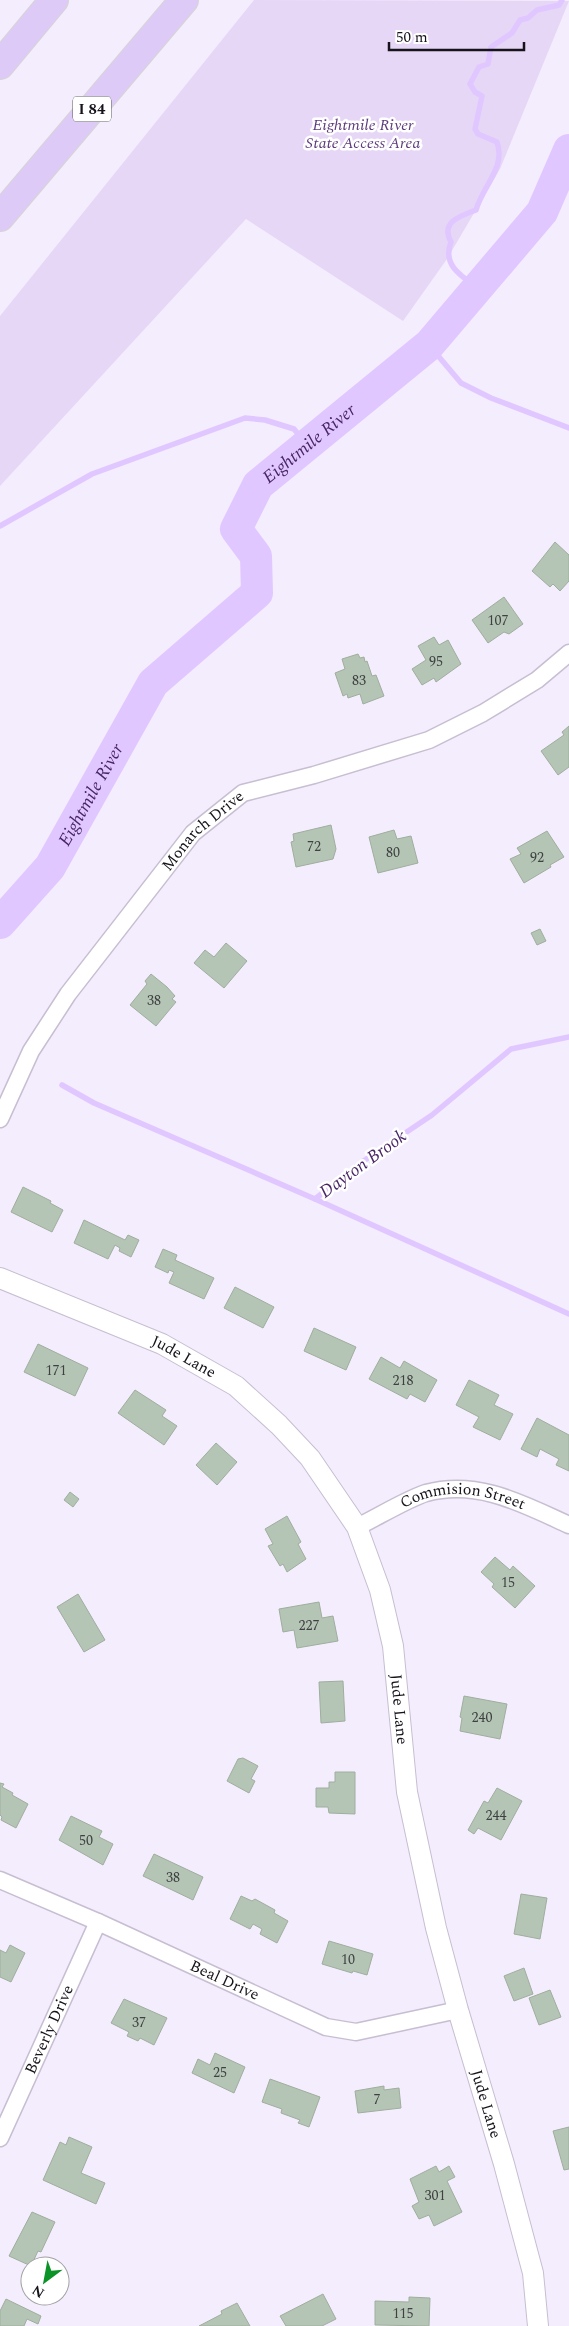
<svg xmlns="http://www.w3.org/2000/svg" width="569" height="2326" font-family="Spectral,serif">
  <rect width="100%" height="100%" fill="#f4edfd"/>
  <path fill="#e6d7f7" d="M 254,0 L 569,1 L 500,169 L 447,259 L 403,321 L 246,219 L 0,486 L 0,316 Z"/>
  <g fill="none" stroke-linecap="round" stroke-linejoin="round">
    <g stroke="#e1c7ff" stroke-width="5.5">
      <path d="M 478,288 C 461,276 442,265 451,242 C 440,222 460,216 476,210 C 483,185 506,168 497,142 L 478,134 L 475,129 L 482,96 L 475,92 L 470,84 L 479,67 L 488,64 L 491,47 L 512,33 L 520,20 L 528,18 L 537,10 L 559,5 L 562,0"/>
      <path d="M 429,345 L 461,383 L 491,398 L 569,428"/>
      <path d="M 0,526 L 92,474 L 245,418 L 265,420 L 294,429 L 307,445"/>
      <path d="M 62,1085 L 94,1103 L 315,1199 L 362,1162 L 432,1115 L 511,1049 L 569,1037"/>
      <path d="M 315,1199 L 569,1314"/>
    </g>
    <path stroke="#e1c7ff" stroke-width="32" id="s1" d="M 0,923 L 50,867 L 153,683 L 257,593 L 256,556 L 236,529 L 258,485 L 429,345 L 542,212 L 569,150"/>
  </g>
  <g fill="#b5c5b5" stroke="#9fae9e">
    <path d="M 555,542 L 569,555 L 569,581 L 560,591 L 553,584 L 550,587 L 532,571 Z"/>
    <path d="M 504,597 L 523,624 L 509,634 L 504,632 L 488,643 L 472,620 Z"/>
    <path d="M 434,637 L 439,645 L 448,640 L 461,664 L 436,682 L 434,678 L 422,685 L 412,669 L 426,660 L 418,646 Z"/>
    <path d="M 358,654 L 360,658 L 364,657 L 365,662 L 367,661 L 372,676 L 376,675 L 384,696 L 363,704 L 360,694 L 348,698 L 347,694 L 343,696 L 335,673 L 345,669 L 342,659 Z"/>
    <path d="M 569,726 L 569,767 L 558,775 L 541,751 L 564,735 L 562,732 Z"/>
    <path d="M 331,825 L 336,849 L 333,859 L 296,867 L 291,842 L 294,841 L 293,834 Z"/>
    <path d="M 394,830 L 397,839 L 411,836 L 418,863 L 378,873 L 369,837 Z"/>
    <path d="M 547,831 L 564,857 L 550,865 L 551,867 L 524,883 L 510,859 L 521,854 L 517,848 Z"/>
    <path d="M 540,929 L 546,941 L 537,945 L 531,933 Z"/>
    <path d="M 226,943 L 247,961 L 224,988 L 194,963 L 205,950 L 214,957 Z"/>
    <path d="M 151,974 L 167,987 L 175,996 L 172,999 L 176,1002 L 156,1026 L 130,1005 L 147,984 L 145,981 Z"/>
    <path d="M 23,1187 L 51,1201 L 50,1203 L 63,1210 L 52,1232 L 11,1212 Z"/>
    <path d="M 84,1220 L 125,1240 L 128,1235 L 139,1240 L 131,1257 L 119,1251 L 120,1248 L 115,1245 L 108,1259 L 74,1243 Z"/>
    <path d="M 163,1249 L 177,1255 L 175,1260 L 214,1278 L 204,1299 L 169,1283 L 174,1272 L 169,1270 L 168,1273 L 155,1267 Z"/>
    <path d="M 235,1287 L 274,1307 L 263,1328 L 224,1308 Z"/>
    <path d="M 314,1328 L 356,1347 L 346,1370 L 304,1351 Z"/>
    <path d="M 38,1344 L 88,1368 L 75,1396 L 24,1372 Z"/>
    <path d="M 381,1357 L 400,1368 L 404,1361 L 437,1380 L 425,1402 L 410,1394 L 407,1399 L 369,1379 Z"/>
    <path d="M 469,1380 L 499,1395 L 494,1405 L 513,1414 L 500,1440 L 473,1427 L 479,1417 L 456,1405 Z"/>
    <path d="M 135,1390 L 166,1410 L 162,1416 L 177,1426 L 164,1445 L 118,1413 Z"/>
    <path d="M 537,1418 L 569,1435 L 569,1471 L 556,1465 L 559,1459 L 540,1449 L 537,1457 L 521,1449 Z"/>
    <path d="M 216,1443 L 237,1462 L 217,1485 L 196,1465 Z"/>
    <path d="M 70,1492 L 79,1499 L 73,1507 L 64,1500 Z"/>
    <path d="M 287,1516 L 301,1542 L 298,1544 L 306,1559 L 287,1572 L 283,1564 L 280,1566 L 268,1546 L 273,1544 L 265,1529 Z"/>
    <path d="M 495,1557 L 510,1570 L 513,1566 L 535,1586 L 515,1608 L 492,1587 L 494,1584 L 481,1572 Z"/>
    <path d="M 78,1594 L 105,1640 L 84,1652 L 57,1607 Z"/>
    <path d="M 319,1602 L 322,1618 L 333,1616 L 338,1641 L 297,1648 L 294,1630 L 283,1632 L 279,1609 Z"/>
    <path d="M 343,1681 L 345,1721 L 321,1723 L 319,1682 Z"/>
    <path d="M 464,1696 L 507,1704 L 500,1739 L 460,1731 L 462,1718 L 460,1717 Z"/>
    <path d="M 243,1758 L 258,1766 L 251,1779 L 255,1781 L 249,1793 L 227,1781 L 238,1759 Z"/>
    <path d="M 335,1772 L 355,1772 L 355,1814 L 329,1813 L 328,1807 L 316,1807 L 316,1788 L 329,1788 L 329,1782 L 335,1782 Z"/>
    <path d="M 0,1783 L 4,1784 L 2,1787 L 13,1793 L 12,1795 L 28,1804 L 16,1828 L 1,1820 L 2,1817 L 0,1815 Z"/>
    <path d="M 497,1788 L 522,1801 L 501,1840 L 478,1828 L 474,1834 L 468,1830 L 484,1801 L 488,1803 Z"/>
    <path d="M 71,1816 L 102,1831 L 99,1837 L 113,1844 L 103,1865 L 59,1840 Z"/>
    <path d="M 154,1854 L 203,1877 L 193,1900 L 143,1876 Z"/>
    <path d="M 521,1894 L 547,1898 L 540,1939 L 514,1934 Z"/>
    <path d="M 241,1896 L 252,1901 L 255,1899 L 275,1910 L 274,1913 L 288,1921 L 277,1943 L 260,1934 L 262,1929 L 253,1924 L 250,1929 L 230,1919 Z"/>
    <path d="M 329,1941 L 373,1954 L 367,1975 L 353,1971 L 352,1973 L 322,1964 Z"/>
    <path d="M 10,1945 L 25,1953 L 11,1982 L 0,1977 L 0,1950 L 6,1953 Z"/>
    <path d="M 524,1968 L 533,1994 L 514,2001 L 504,1976 Z"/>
    <path d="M 550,1990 L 561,2017 L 539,2025 L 529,1998 Z"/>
    <path d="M 124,1999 L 167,2018 L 154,2045 L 140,2038 L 138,2041 L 127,2036 L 129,2032 L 111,2023 Z"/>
    <path d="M 215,2053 L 245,2067 L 234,2093 L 192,2073 L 198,2059 L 210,2065 Z"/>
    <path d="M 270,2079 L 320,2097 L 309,2127 L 298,2123 L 300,2120 L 281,2113 L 282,2109 L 262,2102 Z"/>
    <path d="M 384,2086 L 384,2090 L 399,2088 L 401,2108 L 358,2113 L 355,2091 Z"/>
    <path d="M 569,2127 L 569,2169 L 564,2170 L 553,2131 Z"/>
    <path d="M 69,2137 L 92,2147 L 81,2173 L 105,2183 L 96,2204 L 43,2180 L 60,2142 L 66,2145 Z"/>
    <path d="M 436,2166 L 439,2172 L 449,2166 L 455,2177 L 447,2181 L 462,2212 L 434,2226 L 429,2215 L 419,2219 L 412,2206 L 419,2202 L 410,2179 Z"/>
    <path d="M 32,2212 L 55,2222 L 41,2252 L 38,2251 L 31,2266 L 9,2256 Z"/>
    <path d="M 323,2294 L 336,2319 L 322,2326 L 286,2326 L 280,2316 Z"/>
    <path d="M 409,2297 L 430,2298 L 429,2326 L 375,2325 L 375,2301 L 409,2302 Z"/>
    <path d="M 6,2299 L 41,2316 L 38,2324 L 27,2319 L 24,2326 L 0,2326 L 0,2311 Z"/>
    <path d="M 237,2303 L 250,2326 L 199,2326 L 222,2314 L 221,2311 Z"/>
  </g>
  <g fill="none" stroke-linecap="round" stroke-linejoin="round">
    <g stroke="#c7bed1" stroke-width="19">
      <g id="minor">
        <path id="s2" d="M 0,1119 L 31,1051 L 68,994 L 193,833 L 243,793 L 314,775 L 429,740 L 483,713 L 537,680 L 569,653"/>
        <path id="s3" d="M 357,1527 C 376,1518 407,1499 426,1493 C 478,1479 523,1504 569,1525"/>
        <path id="s4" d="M 0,1880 L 98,1922 L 326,2027 L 356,2032 L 458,2010"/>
        <path id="s5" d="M 0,2138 L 98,1922"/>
      </g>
    </g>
    <g stroke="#c7bed1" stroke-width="22">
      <g id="tertiary">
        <path id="s6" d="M 0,1278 L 162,1344 L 236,1386 L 279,1425 L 310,1458 L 357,1527 L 380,1590 L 393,1646 L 407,1792 L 436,1928 L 458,2010 L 504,2164 L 533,2273 L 538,2326"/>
      </g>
    </g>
    <g stroke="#d5d5d6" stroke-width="30">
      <g id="motorway">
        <path d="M 0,65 L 54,0"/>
        <path d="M 0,217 L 184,0"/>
      </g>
    </g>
    <use href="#minor" stroke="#fff" stroke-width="16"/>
    <use href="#tertiary" stroke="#fff" stroke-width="20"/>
    <use href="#motorway" stroke="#decaf6" stroke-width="28"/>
  </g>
  <g text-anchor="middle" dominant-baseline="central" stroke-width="5" stroke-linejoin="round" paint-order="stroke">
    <g font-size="14" fill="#3e4041">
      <text x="498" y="620">107</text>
      <text x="436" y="661">95</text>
      <text x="359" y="680">83</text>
      <text x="314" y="846">72</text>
      <text x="393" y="852">80</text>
      <text x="537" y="857">92</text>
      <text x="154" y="1000">38</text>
      <text x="56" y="1370">171</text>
      <text x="403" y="1380">218</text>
      <text x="508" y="1582">15</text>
      <text x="309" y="1625">227</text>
      <text x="482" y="1717">240</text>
      <text x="496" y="1815">244</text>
      <text x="86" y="1840">50</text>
      <text x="173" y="1877">38</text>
      <text x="348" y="1959">10</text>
      <text x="139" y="2022">37</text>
      <text x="220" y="2072">25</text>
      <text x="377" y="2099">7</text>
      <text x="435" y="2195">301</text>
      <text x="403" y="2313">115</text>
    </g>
    <rect fill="#fff" stroke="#5c5a5f" stroke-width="1" x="73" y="96.5" width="38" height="25" rx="4"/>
    <g font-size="15" font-weight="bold" fill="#16131a">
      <text x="92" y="109">I 84</text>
    </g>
    <g font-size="16" font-style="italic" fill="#5d3b7d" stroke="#fff">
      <text x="363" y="125">Eightmile River<tspan x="363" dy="18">State Access Area</tspan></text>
    </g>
    <g font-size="16" fill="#16131a" stroke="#fff">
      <text stroke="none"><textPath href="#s2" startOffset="355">Monarch Drive</textPath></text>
      <text stroke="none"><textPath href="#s6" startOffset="200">Jude Lane</textPath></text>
      <text stroke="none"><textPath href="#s3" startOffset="114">Commision Street</textPath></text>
      <text stroke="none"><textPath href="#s6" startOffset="635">Jude Lane</textPath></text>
      <text stroke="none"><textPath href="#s4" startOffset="246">Beal Drive</textPath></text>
      <text stroke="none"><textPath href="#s5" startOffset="119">Beverly Drive</textPath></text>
      <text stroke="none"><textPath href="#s6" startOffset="1040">Jude Lane</textPath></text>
    </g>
    <g font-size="18" font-style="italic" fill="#492767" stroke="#fff">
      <text stroke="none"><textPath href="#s1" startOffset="609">Eightmile River</textPath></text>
      <text stroke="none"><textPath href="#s1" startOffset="158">Eightmile River</textPath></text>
      <text transform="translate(363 1164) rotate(-36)">Dayton Brook</text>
    </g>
  </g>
  <g transform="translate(45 2281) rotate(212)"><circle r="24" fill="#ffffff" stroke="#a2a1a3"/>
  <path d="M0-4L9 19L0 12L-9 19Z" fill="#0c9327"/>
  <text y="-8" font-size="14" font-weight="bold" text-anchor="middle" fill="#16131a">N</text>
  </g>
  <path d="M389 42v8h135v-8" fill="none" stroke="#16131a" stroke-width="2.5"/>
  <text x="396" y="42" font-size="15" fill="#16131a" stroke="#ffffff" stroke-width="4" paint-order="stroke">50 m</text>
</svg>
